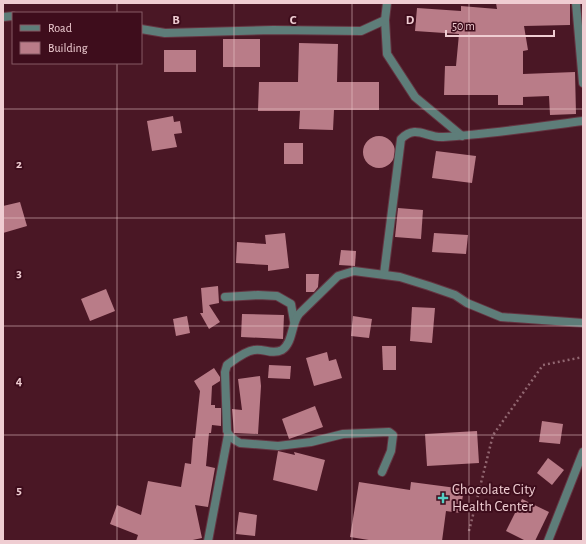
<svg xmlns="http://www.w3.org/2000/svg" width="586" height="544" font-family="'Alegreya Sans',sans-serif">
  <rect width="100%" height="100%" fill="#4a1725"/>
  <g fill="#b97c88">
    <path d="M 496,3 L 570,3 L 570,25 L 524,26 L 528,50 L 523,51 L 523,74 L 575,72 L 576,114 L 550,115 L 549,96 L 523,97 L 523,105 L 498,105 L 498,95 L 444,95 L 445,66 L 456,66 L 459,34 L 415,31 L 417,8 L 461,11 L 461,6 L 497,9 Z"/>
    <rect x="223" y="39" width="37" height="28"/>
    <path d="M 299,43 L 338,44 L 337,82 L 379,82 L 379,110 L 334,110 L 333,130 L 299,129 L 300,111 L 258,111 L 259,82 L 298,82 Z"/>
    <rect x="164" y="50" width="32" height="22"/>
    <path d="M 173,116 L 174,122 L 180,121 L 182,133 L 174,134 L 177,147 L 152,151 L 147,121 Z"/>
    <circle cx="379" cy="152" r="16"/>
    <rect x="284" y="143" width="19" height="21"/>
    <path d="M 436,151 L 476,156 L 472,183 L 432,178 Z"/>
    <path d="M 20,202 L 27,226 L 3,233 L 3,206 Z"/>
    <path d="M 398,208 L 423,210 L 421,239 L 395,237 Z"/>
    <path d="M 285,233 L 289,268 L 268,271 L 268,265 L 236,263 L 237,242 L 266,244 L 265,235 Z"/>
    <path d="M 434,233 L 468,235 L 466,254 L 432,252 Z"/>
    <path d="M 341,250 L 356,251 L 355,266 L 339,265 Z"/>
    <path d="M 306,274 L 319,274 L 318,287 L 314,292 L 306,292 Z"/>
    <path d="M 218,286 L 219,303 L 209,305 L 220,322 L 209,329 L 200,313 L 203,313 L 201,288 Z"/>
    <path d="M 106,289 L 115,311 L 90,321 L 81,299 Z"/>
    <path d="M 412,307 L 435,308 L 432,343 L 410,341 Z"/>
    <path d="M 242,314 L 284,315 L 283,339 L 241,337 Z"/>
    <path d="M 187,316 L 190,333 L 176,336 L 173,319 Z"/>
    <path d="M 353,316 L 372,319 L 369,338 L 351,336 Z"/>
    <path d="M 382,346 L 396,346 L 396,370 L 383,370 Z"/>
    <path d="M 327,352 L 329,361 L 336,359 L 342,378 L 314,386 L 306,358 Z"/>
    <path d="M 269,365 L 291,366 L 290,379 L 268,378 Z"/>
    <path d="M 214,368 L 220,377 L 220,381 L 212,386 L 211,405 L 215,405 L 215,408 L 221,408 L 221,426 L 212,425 L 211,433 L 209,433 L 206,466 L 215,468 L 208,507 L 195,505 L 202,538 L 188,541 L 136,541 L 138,535 L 110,524 L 117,505 L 141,515 L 148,481 L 181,487 L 185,463 L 191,464 L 193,438 L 195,438 L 200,391 L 194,381 Z"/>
    <path d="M 260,376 L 261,386 L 258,434 L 234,433 L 232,409 L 242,410 L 238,379 Z"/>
    <path d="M 315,406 L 323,427 L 289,439 L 282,419 Z"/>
    <path d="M 542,421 L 563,424 L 560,444 L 539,442 Z"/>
    <path d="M 477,431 L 479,463 L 427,466 L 425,434 Z"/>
    <path d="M 278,451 L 295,455 L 294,452 L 325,460 L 317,491 L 273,480 Z"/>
    <path d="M 548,458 L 564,470 L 552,485 L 537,473 Z"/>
    <path d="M 359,482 L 410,490 L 411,482 L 464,489 L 460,513 L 446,511 L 442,541 L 375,541 L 350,537 Z"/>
    <path d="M 522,499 L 549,512 L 535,541 L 526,541 L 506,531 Z"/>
    <path d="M 239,512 L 257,515 L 255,536 L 236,534 Z"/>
  </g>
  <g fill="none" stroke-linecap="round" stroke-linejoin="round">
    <g stroke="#643441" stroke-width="10">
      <g id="street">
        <path d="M 576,3 L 583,83"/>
        <path d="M 3,17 L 13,16"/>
        <path d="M 385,20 L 387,54 L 415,97 L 462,136"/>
        <path d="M 141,29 L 165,33 L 273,30 L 361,31 L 385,20 L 387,3"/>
        <path d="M 384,274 L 401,139 C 416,124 426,138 443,137 C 490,134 537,127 583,121"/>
        <path d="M 225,297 L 258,295 L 277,296 L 291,304 L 294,321"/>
        <path d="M 382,472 L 391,451 L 393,435 L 389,432 L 343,434 L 311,442 L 278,446 L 240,443 C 234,440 229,437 227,431 L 225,372 L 227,365 C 234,360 245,351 254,350 C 263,348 272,355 282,350 C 293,343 291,324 299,314 L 338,276 L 354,271 L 400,277 L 429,286 L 455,295 L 467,303 L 501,317 L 583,323"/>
        <path d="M 208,541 L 228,435"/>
        <path d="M 548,541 L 583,452"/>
      </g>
    </g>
    <path stroke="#916670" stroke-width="2.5" stroke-dasharray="2 3" stroke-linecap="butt" d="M 469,531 L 493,435 L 543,365 L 583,357"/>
    <use href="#street" stroke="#5e7d79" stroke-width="8"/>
  </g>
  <path fill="none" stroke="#efcdd2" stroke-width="1" stroke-opacity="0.55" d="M 117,3 L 117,13M 234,3 L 234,541M 352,3 L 352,541M 469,3 L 469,541M 117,63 L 117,541M 3,109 L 583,109M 3,218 L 583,218M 3,326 L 583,326M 3,435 L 583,435"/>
  <path fill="#56cec3" stroke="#3e0d1c" stroke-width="1.5" d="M441 492h4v4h4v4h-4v4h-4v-4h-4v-4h4z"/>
  <g text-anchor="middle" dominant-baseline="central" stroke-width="4" stroke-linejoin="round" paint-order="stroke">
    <g font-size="15" fill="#efcdd2" stroke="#3e0d1c" text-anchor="start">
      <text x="452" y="489">Chocolate City<tspan x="452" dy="17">Health Center</tspan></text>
    </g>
  </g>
  <g font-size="13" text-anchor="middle" font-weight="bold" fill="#efcdd2" stroke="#3e0d1c" stroke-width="4" stroke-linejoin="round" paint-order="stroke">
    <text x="176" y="24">B</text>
    <text x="293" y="24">C</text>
    <text x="410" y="24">D</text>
    <text x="19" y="168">2</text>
    <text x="19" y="277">3</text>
    <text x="19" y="385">4</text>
    <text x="19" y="494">5</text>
  </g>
  <rect width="586" height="544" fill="none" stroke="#efcdd2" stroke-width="8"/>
  <rect x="12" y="12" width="130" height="52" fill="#3e0d1c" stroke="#855a65"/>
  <rect x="20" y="25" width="20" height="6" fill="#5e7d79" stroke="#855a65"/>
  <text x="48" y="32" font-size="12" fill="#efcdd2">Road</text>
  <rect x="20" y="42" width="20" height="12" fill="#b97c88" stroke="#855a65"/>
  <text x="48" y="52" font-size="12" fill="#efcdd2">Building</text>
  <path d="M446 30v6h108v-6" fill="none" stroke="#efcdd2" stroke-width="2"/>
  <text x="452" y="30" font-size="12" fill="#efcdd2" stroke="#3e0d1c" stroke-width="3" paint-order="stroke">50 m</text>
</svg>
